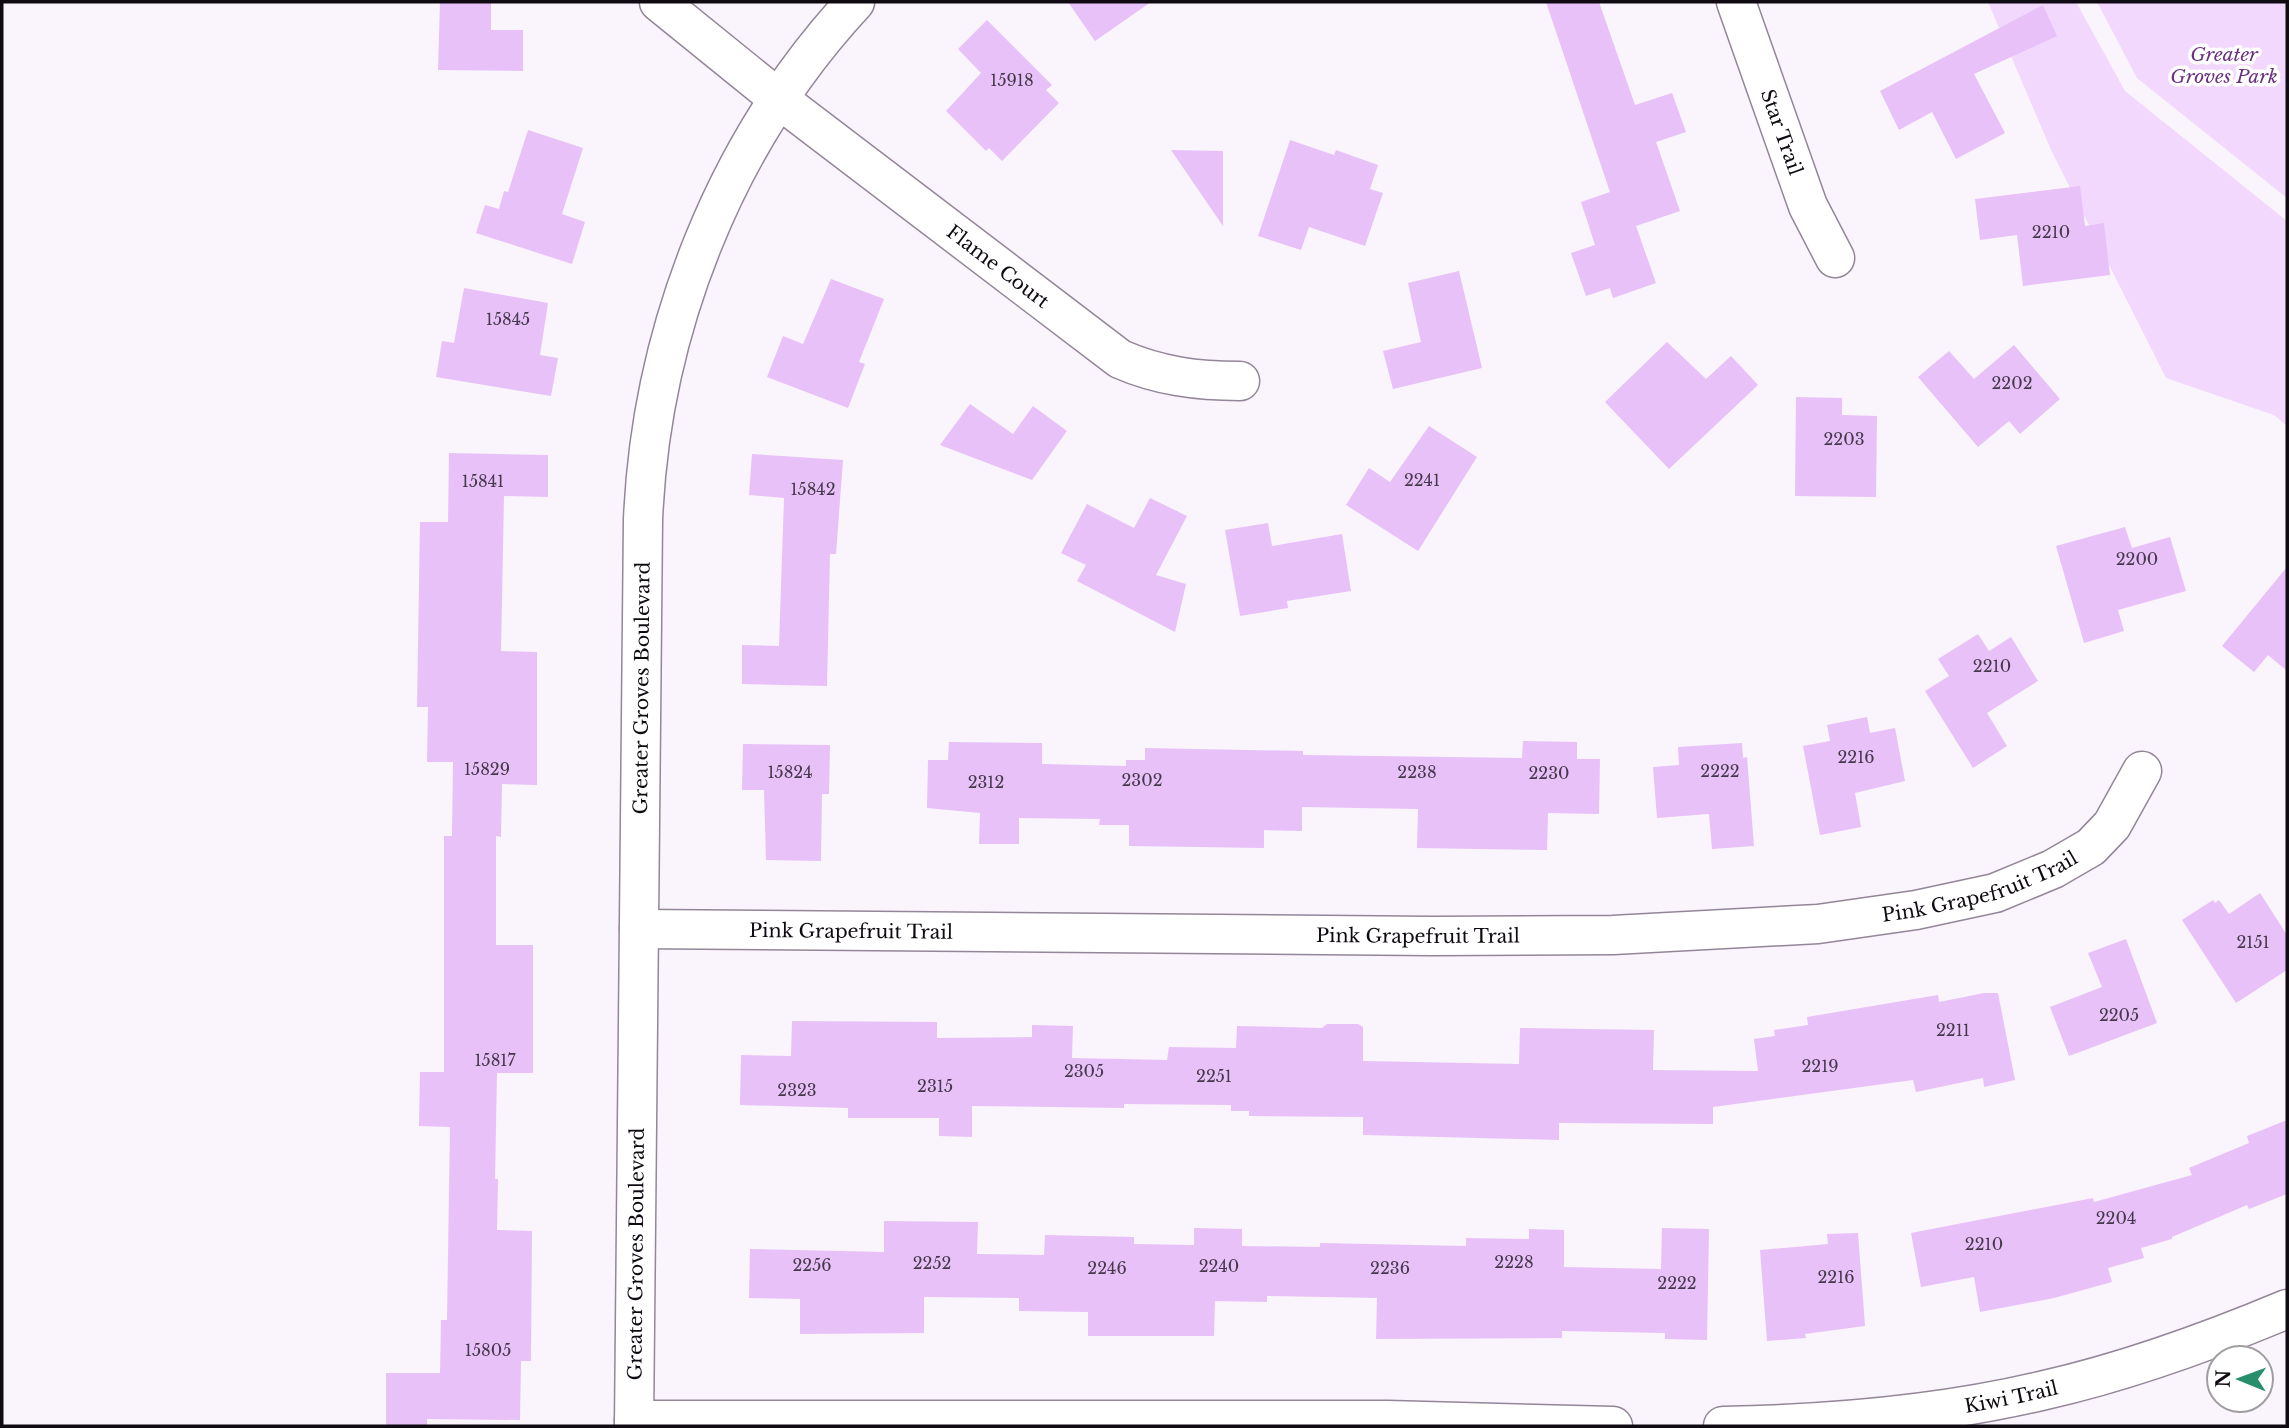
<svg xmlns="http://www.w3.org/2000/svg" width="2289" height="1428" font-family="'Libre Baskerville',serif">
  <rect width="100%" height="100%" fill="#faf4fc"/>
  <g fill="#f3d8fe">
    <path d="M 1988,2 L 2076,2 L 2125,91 L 2287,221 L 2287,426 L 2274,415 L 2166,378 L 2051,150 Z"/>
    <path d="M 2097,2 L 2287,2 L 2287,198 L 2137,78 Z"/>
  </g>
  <g fill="#e8c1f8">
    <path d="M 440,2 L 491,2 L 491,30 L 523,30 L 523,71 L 438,70 Z"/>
    <path d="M 1068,2 L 1151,2 L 1095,41 Z"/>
    <path d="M 1546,2 L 1599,2 L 1635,105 L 1672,93 L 1686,132 L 1656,142 L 1680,211 L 1636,226 L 1656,283 L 1613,298 L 1610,288 L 1586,296 L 1571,253 L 1595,245 L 1581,202 L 1610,192 Z"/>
    <path d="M 2043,5 L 2057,36 L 1974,74 L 2005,133 L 1956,159 L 1932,112 L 1899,130 L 1880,91 Z"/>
    <path d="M 987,20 L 1052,85 L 1046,90 L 1059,103 L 1002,161 L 989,148 L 986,151 L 946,111 L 981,73 L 958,49 Z"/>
    <path d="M 528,130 L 583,148 L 562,214 L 585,222 L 572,264 L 476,233 L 485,205 L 499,209 L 504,191 L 508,192 Z"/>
    <path d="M 1290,140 L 1334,155 L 1336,150 L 1378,165 L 1370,189 L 1383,193 L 1365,246 L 1309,227 L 1301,250 L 1258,236 Z"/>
    <path d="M 1171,150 L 1223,151 L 1223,226 Z"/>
    <path d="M 2080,186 L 2085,226 L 2104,223 L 2110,275 L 2023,286 L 2017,235 L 1980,240 L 1975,199 Z"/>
    <path d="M 1459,271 L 1482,368 L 1393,389 L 1383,351 L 1421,342 L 1408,283 Z"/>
    <path d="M 831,279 L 884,299 L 859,362 L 865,364 L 848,408 L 767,377 L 783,336 L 803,344 Z"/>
    <path d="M 464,288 L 548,303 L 540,355 L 558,358 L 551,396 L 436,377 L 442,341 L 454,343 Z"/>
    <path d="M 1667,342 L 1706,379 L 1731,356 L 1758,385 L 1669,469 L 1605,402 Z"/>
    <path d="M 2014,345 L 2060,399 L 2020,434 L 2009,421 L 1978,447 L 1918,377 L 1949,351 L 1974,379 Z"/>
    <path d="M 1796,397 L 1842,398 L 1842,415 L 1877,416 L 1876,497 L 1795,496 Z"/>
    <path d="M 970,404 L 1013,434 L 1033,406 L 1067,431 L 1032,480 L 940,445 Z"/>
    <path d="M 1429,426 L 1477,457 L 1418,551 L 1346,505 L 1369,468 L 1390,482 Z"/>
    <path d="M 449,453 L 548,455 L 548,497 L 504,496 L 501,651 L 537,652 L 537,785 L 502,784 L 501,837 L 496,836 L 496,945 L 533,945 L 533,1073 L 497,1073 L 495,1179 L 498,1179 L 497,1230 L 532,1231 L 531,1361 L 521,1361 L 520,1420 L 427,1419 L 427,1426 L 386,1426 L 386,1373 L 440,1373 L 441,1320 L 447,1320 L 450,1127 L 419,1126 L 420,1072 L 444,1072 L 444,836 L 452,836 L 453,762 L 427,762 L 428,707 L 417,707 L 420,522 L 448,522 Z"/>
    <path d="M 752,454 L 843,460 L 836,554 L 830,554 L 827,686 L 742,684 L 742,645 L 779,646 L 784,498 L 749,495 Z"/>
    <path d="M 1150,498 L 1187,516 L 1156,575 L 1186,584 L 1175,632 L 1077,581 L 1086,565 L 1061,553 L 1087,504 L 1134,528 Z"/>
    <path d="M 1268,523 L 1272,546 L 1342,534 L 1351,591 L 1287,601 L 1288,608 L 1240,616 L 1225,530 Z"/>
    <path d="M 2125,527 L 2132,548 L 2170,537 L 2186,591 L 2118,610 L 2124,631 L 2084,643 L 2056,546 Z"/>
    <path d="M 2287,567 L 2287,671 L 2268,655 L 2254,672 L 2222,646 Z"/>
    <path d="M 1978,634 L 1989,651 L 2011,637 L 2038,681 L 1987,713 L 2007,746 L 1973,768 L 1925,691 L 1949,676 L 1938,659 Z"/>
    <path d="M 1867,717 L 1870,733 L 1895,728 L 1905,781 L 1855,793 L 1861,827 L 1820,835 L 1803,746 L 1830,741 L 1827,725 Z"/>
    <path d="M 1523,741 L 1577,742 L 1577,759 L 1600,759 L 1599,814 L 1548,813 L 1547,850 L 1417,848 L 1418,809 L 1302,807 L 1302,831 L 1264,830 L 1264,848 L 1129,846 L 1129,825 L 1099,825 L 1100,819 L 1019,818 L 1019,844 L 979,844 L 980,813 L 927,808 L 928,760 L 948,760 L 949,742 L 1042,743 L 1042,764 L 1126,766 L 1126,760 L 1145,760 L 1145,748 L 1303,751 L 1303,755 L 1522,758 Z"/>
    <path d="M 1742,743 L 1743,758 L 1747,757 L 1754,846 L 1712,849 L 1709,814 L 1657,818 L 1653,767 L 1679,765 L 1678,747 Z"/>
    <path d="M 743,744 L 830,745 L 829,794 L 822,794 L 821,861 L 766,860 L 764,790 L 742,790 Z"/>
    <path d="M 2260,893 L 2287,935 L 2287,970 L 2236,1003 L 2182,920 L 2213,900 L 2215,903 L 2219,900 L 2229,914 Z"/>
    <path d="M 2126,939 L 2157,1023 L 2069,1056 L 2050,1007 L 2102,987 L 2088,953 Z"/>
    <path d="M 1984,993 L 1998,993 L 2015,1080 L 1984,1087 L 1983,1078 L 1916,1092 L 1913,1080 L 1713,1107 L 1713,1124 L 1559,1123 L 1559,1140 L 1363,1135 L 1363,1117 L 1249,1116 L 1249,1111 L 1231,1111 L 1231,1105 L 1124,1104 L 1124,1108 L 972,1106 L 972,1137 L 939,1136 L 939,1118 L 848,1118 L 848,1108 L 740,1105 L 741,1055 L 791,1056 L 792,1021 L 937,1022 L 937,1038 L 1032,1037 L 1032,1025 L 1073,1026 L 1072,1058 L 1167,1060 L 1169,1047 L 1236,1048 L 1237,1026 L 1322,1028 L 1327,1024 L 1358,1024 L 1363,1027 L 1363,1061 L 1519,1064 L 1520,1028 L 1654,1030 L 1653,1070 L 1758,1071 L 1754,1039 L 1775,1036 L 1774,1030 L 1808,1025 L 1807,1017 L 1938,995 L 1939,1002 Z"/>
    <path d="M 2287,1120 L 2287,1194 L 2249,1209 L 2247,1205 L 2172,1237 L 2172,1239 L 2141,1248 L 2144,1258 L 2108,1268 L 2112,1282 L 2054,1298 L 1980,1312 L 1974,1277 L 1921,1287 L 1911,1233 L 2093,1198 L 2094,1202 L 2192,1175 L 2189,1168 L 2249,1143 L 2247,1136 Z"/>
    <path d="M 884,1221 L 978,1222 L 977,1254 L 1044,1255 L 1045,1235 L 1134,1237 L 1134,1244 L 1194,1245 L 1194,1228 L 1242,1229 L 1242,1246 L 1320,1247 L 1320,1243 L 1466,1246 L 1466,1238 L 1529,1239 L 1529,1229 L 1564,1230 L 1564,1267 L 1661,1269 L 1662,1228 L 1709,1229 L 1707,1340 L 1665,1339 L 1665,1333 L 1562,1331 L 1562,1338 L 1376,1339 L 1377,1298 L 1267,1296 L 1267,1302 L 1215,1301 L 1214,1336 L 1088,1336 L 1088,1312 L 1019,1311 L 1019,1298 L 924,1297 L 924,1333 L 800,1334 L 800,1299 L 749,1298 L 750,1249 L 884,1252 Z"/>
    <path d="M 1858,1233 L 1865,1326 L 1805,1334 L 1806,1338 L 1767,1341 L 1760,1250 L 1828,1244 L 1827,1234 Z"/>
  </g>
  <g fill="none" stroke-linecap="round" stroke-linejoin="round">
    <g stroke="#938699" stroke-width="41">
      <g id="street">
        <path id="s1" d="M 659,2 L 780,100 L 1120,359 C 1159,376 1197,381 1240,381"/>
        <path id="s2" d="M 1736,2 L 1808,206 L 1835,258"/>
        <path id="s3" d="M 639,929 L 1432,936 L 1613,935 L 1818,924 L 1916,910 L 1995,893 L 2053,869 L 2091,847 L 2112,825 L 2142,771"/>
        <path d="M 634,1420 L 1387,1420 L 1613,1426"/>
        <path id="s4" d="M 634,1426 L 643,520 C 651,330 725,142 855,2"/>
        <path id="s5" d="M 1723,1426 C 1830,1424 1941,1415 2045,1390 C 2129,1371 2208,1342 2287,1309"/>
      </g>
    </g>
    <use href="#street" stroke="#fff" stroke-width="38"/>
  </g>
  <g text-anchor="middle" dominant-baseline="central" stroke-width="7" stroke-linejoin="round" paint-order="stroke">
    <g font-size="16" fill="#46384c">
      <text x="1012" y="80">15918</text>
      <text x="2051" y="232">2210</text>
      <text x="508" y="319">15845</text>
      <text x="2012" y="383">2202</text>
      <text x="1844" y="439">2203</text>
      <text x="1422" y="480">2241</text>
      <text x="483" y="481">15841</text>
      <text x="813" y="489">15842</text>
      <text x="2137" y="559">2200</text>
      <text x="1992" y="666">2210</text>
      <text x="1856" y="757">2216</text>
      <text x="487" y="769">15829</text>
      <text x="1720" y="771">2222</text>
      <text x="790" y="772">15824</text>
      <text x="1417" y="772">2238</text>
      <text x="1549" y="773">2230</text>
      <text x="1142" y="780">2302</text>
      <text x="986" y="782">2312</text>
      <text x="2253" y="942">2151</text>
      <text x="2119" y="1015">2205</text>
      <text x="1953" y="1030">2211</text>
      <text x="495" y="1060">15817</text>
      <text x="1820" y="1066">2219</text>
      <text x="1084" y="1071">2305</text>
      <text x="1214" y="1076">2251</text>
      <text x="935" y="1086">2315</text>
      <text x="797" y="1090">2323</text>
      <text x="2116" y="1218">2204</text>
      <text x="1984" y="1244">2210</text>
      <text x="1514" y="1262">2228</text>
      <text x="932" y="1263">2252</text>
      <text x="812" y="1265">2256</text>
      <text x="1219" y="1266">2240</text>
      <text x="1107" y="1268">2246</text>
      <text x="1390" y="1268">2236</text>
      <text x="1836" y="1277">2216</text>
      <text x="1677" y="1283">2222</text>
      <text x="488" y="1350">15805</text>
    </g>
    <g font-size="19" font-style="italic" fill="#6b3180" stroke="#fff">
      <text x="2224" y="54">Greater<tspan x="2224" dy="22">Groves Park</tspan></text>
    </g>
    <g font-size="19" fill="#100b12" stroke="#fff">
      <text stroke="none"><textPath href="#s2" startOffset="138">Star Trail</textPath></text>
      <text stroke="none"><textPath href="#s1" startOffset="430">Flame Court</textPath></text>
      <text stroke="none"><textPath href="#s4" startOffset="738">Greater Groves Boulevard</textPath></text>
      <text stroke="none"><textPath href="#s3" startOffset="1346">Pink Grapefruit Trail</textPath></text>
      <text stroke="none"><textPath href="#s3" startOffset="212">Pink Grapefruit Trail</textPath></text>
      <text stroke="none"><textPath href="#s3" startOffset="779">Pink Grapefruit Trail</textPath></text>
      <text stroke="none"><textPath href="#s4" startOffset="172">Greater Groves Boulevard</textPath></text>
      <text stroke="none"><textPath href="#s5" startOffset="290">Kiwi Trail</textPath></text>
    </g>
  </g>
  <rect width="2289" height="1428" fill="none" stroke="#100b12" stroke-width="7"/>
  <g transform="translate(2240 1379) rotate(271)"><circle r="33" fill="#ffffff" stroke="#9f9da0" stroke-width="2"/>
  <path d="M0-5L12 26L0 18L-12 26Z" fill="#268e6b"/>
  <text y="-10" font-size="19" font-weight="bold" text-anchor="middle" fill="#100b12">N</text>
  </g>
</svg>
